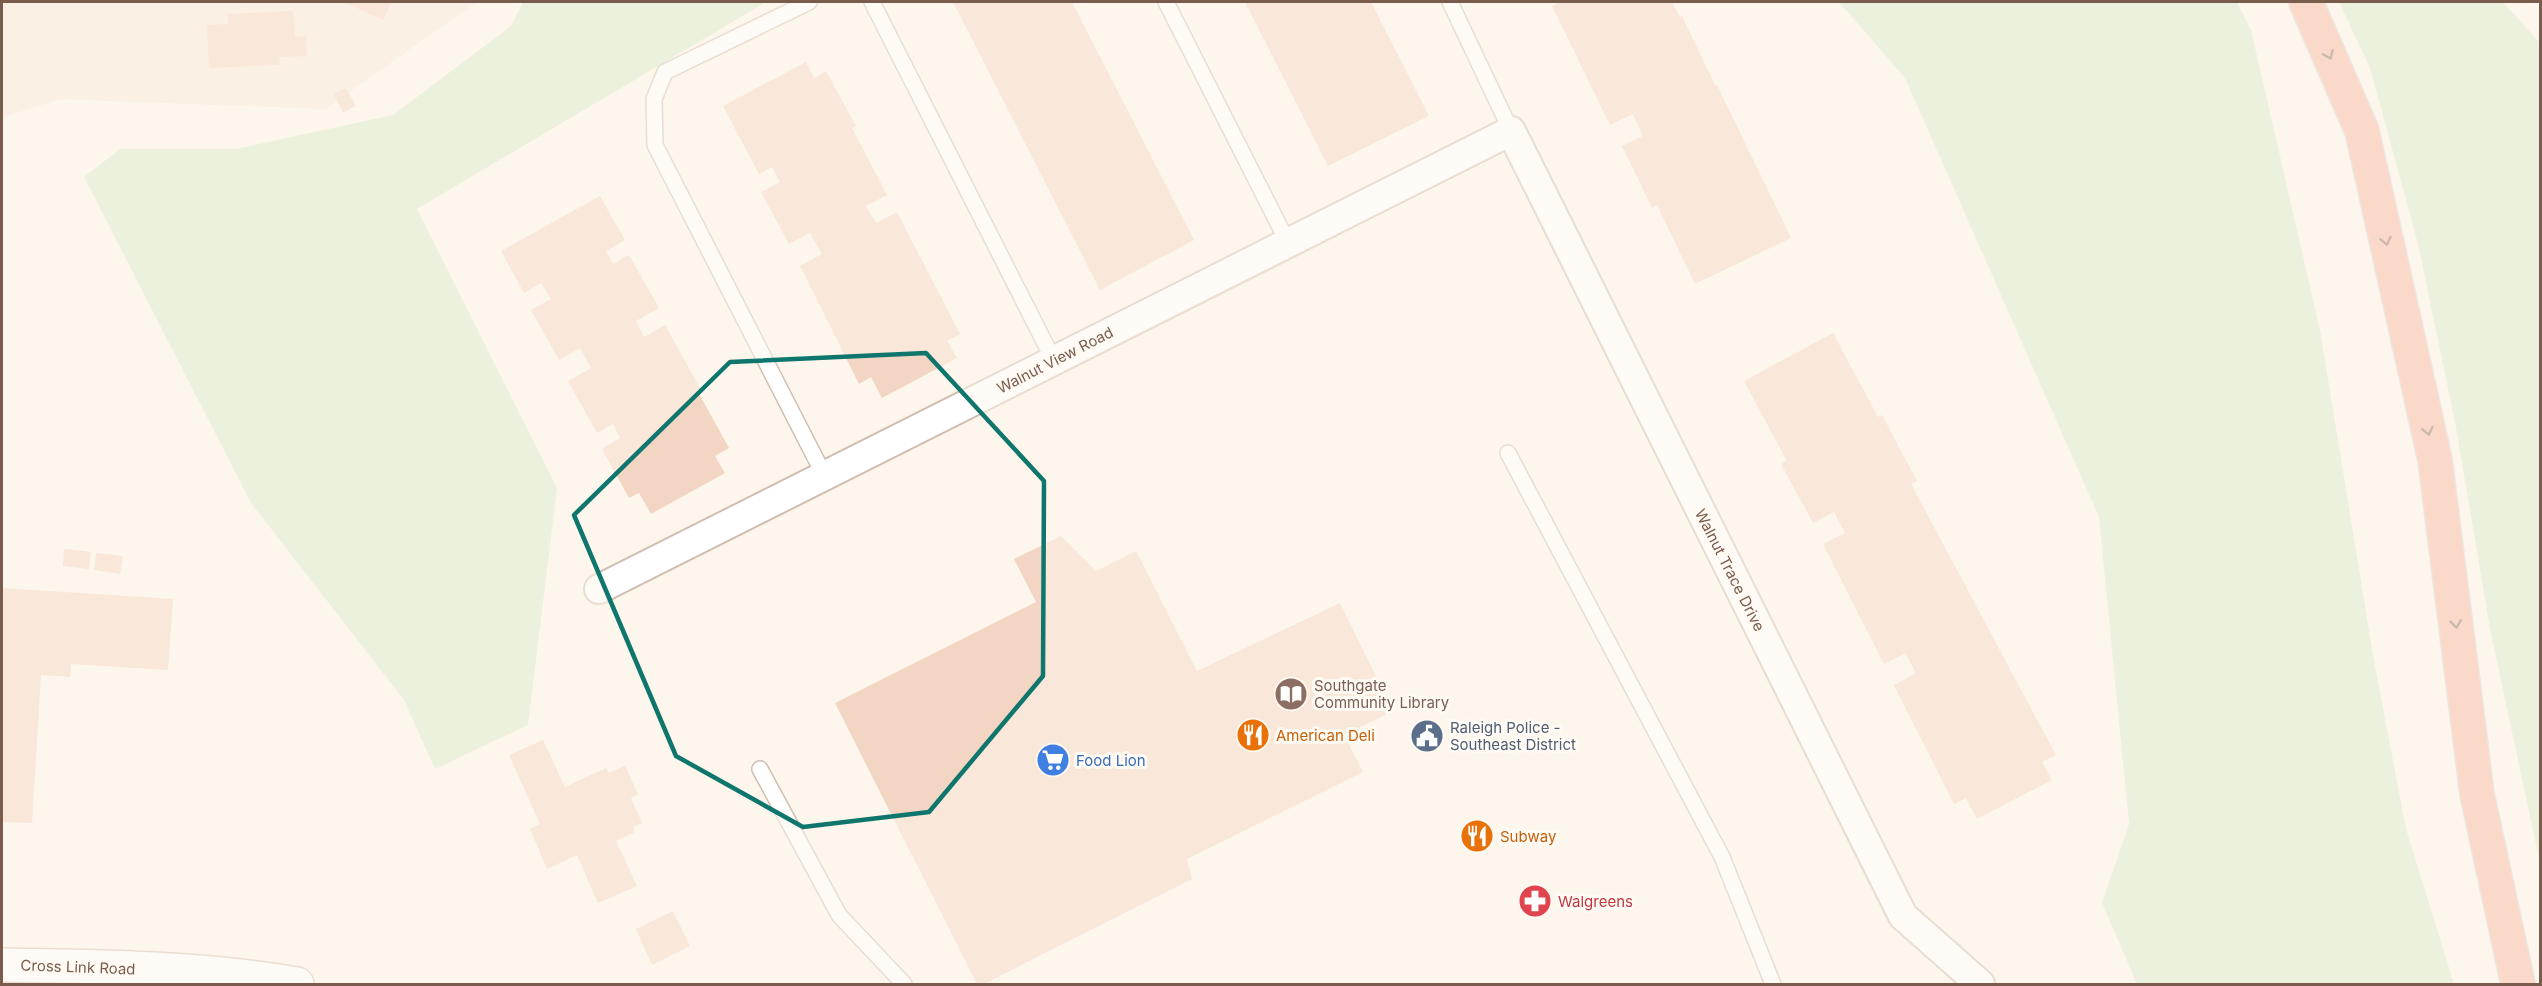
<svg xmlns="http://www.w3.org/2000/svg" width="2542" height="986" font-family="Inter,sans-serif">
  <rect width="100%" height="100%" fill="#fdf6ec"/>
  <path fill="#f5e8da" d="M 2,2 L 477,2 L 325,109 L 61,99 L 2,117 Z"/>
  <g fill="#d8ecc9">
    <path d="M 523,2 L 766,2 L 417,209 L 557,488 L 528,725 L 435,769 L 404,700 L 251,503 L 84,177 L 120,149 L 236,149 L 393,115 L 511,26 Z"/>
    <path d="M 1839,2 L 2237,2 L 2251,30 L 2320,330 L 2374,661 L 2406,829 L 2454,984 L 2137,984 L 2102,903 L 2129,824 L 2099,517 L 1905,78 Z"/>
    <path d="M 2339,2 L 2503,2 L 2540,43 L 2540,863 L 2491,634 L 2455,422 L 2418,244 L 2370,68 Z"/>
  </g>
  <g fill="#f3d5c3">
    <path d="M 344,2 L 392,2 L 383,20 Z"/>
    <path d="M 953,2 L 1072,2 L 1194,240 L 1100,290 Z"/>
    <path d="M 1245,2 L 1371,2 L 1429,116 L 1328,166 Z"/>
    <path d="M 1560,2 L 1672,2 L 1680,17 L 1682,16 L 1715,85 L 1717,85 L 1791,238 L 1695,284 L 1657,205 L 1652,208 L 1622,146 L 1643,136 L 1633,114 L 1610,125 L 1552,6 Z"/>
    <path d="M 293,11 L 295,37 L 306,36 L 307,56 L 279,57 L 280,65 L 209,68 L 207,25 L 228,24 L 228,14 Z"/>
    <path d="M 806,62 L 814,78 L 826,71 L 856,126 L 852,128 L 887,195 L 866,206 L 876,223 L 897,212 L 960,334 L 947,341 L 957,358 L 882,398 L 871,377 L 859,384 L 800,266 L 822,254 L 810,233 L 789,244 L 761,192 L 780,182 L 772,167 L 759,174 L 723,106 Z"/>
    <path d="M 346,88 L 356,106 L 343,113 L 334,94 Z"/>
    <path d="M 600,196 L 625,240 L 606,251 L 613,264 L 629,255 L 659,308 L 636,321 L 644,337 L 665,325 L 700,388 L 697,390 L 729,448 L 715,456 L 725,473 L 651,514 L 639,493 L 629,498 L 602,449 L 620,438 L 613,424 L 597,433 L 568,381 L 591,368 L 580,348 L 559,360 L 531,310 L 551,299 L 541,283 L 524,293 L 501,251 Z"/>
    <path d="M 1833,333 L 1878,417 L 1882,415 L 1917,481 L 1911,484 L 2056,755 L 2042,762 L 2052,780 L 1977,819 L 1966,798 L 1954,804 L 1894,685 L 1916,673 L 1905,653 L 1884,664 L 1823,544 L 1845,533 L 1834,512 L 1813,523 L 1781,464 L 1787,461 L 1744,381 Z"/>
    <path d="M 1061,536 L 1096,571 L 1136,551 L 1197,671 L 1340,603 L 1393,711 L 1344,735 L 1363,772 L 1187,859 L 1192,879 L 984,984 L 977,984 L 835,703 L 1036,602 L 1014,559 Z"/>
    <path d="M 64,549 L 91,552 L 89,569 L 63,566 Z"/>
    <path d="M 96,553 L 123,556 L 120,574 L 94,570 Z"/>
    <path d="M 2,588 L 173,599 L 168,670 L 71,664 L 70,677 L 41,675 L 32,823 L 2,822 Z"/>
    <path d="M 543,740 L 565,787 L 606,768 L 609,773 L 625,766 L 638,794 L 631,798 L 642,823 L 633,827 L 635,832 L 616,841 L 637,886 L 598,903 L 577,855 L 547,869 L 530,829 L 540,824 L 509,755 Z"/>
    <path d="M 673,911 L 690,946 L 652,965 L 636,929 Z"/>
  </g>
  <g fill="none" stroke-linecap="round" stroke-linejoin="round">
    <g stroke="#d1beb0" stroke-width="18">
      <g id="lane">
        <path d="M 809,2 L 665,72 L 654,99 L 655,145 L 824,475"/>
        <path d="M 872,2 L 1054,361"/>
        <path d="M 1166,2 L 1288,243"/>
        <path d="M 1450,2 L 1511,131"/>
        <path d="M 1508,453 L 1722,857 L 1773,984"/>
        <path d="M 760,769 L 839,915 L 904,984"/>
      </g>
    </g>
    <g stroke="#d1beb0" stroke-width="32">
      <path id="street" d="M 599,589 L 1511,131 L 1903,916 L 1980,984"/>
    </g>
    <g stroke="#d6c0b0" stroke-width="36">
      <path id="secondary" d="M 2,965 C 100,967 201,967 297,984"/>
    </g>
    <g stroke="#dad1cd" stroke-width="36">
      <path id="highway" d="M 2306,2 L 2362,131 L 2435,460 L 2477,794 L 2518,984"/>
    </g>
    <use href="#lane" stroke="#fff" stroke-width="15"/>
    <use href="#street" stroke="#fff" stroke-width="28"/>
    <use href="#secondary" stroke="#fff" stroke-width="33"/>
    <use href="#highway" stroke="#f7b7a3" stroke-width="33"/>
  </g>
  <defs><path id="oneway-chevron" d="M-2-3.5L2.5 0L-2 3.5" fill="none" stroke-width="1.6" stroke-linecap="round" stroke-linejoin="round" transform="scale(1.5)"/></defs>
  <g stroke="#936e5e">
    <use href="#oneway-chevron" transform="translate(2329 55) rotate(67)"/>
    <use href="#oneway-chevron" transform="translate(2386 241) rotate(78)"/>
    <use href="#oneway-chevron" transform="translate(2428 431) rotate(78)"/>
    <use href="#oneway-chevron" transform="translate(2456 624) rotate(83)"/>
  </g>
  <path d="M0 0H2542V986H0ZM 926,353 L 1044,481 L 1043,676 L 929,812 L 803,827 L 676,756 L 574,515 L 730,362 Z" fill="#fdf6ec" fill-opacity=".55" fill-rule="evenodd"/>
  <path fill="none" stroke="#0f766e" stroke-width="4.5" stroke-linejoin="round" d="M 926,353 L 1044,481 L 1043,676 L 929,812 L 803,827 L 676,756 L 574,515 L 730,362 Z"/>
  <defs>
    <g id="library-disc" transform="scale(1.725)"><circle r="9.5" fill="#8d6e63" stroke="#fffaf3"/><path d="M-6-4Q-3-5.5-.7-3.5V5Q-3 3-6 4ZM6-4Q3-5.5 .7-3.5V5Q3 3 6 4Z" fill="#fff"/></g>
    <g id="restaurant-disc" transform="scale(1.725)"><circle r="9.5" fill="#e8710a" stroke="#fffaf3"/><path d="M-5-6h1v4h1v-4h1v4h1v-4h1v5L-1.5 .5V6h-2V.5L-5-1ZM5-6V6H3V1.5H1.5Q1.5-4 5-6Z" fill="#fff"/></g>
    <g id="civic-disc" transform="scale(1.725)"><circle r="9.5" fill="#5c6f8a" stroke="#fffaf3"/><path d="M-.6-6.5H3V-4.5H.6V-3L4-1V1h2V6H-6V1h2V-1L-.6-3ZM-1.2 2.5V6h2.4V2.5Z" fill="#fff"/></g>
    <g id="supermarket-disc" transform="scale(1.725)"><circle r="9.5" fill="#3f7fe0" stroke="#fffaf3"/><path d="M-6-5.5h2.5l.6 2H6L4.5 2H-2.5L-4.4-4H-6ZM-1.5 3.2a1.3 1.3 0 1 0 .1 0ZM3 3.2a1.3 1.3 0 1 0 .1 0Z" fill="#fff"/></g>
    <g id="pharmacy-disc" transform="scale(1.725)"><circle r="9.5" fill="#e0444e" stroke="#fffaf3"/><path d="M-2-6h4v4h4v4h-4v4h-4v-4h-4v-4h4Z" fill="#fff"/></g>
  </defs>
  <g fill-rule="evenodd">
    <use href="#library-disc" x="1291" y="694"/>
    <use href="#restaurant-disc" x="1253" y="735"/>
    <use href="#civic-disc" x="1427" y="736"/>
    <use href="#supermarket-disc" x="1053" y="760"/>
    <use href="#restaurant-disc" x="1477" y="836"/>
    <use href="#pharmacy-disc" x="1535" y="901"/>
  </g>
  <g text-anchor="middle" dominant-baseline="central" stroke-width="6" stroke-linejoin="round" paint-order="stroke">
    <g font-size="15" fill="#7a5c4d" stroke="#fffaf3">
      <text transform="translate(1055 360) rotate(-27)">Walnut View Road</text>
      <text transform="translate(1730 570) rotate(63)">Walnut Trace Drive</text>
      <text transform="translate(78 967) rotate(2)">Cross Link Road</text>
    </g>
    <g font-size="15" fill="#785e54" stroke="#fffaf3" text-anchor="start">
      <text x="1314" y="685">Southgate<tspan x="1314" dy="17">Community Library</tspan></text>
    </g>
    <g font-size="15" fill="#4e5e75" stroke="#fffaf3" text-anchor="start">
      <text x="1450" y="727">Raleigh Police -<tspan x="1450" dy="17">Southeast District</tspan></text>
    </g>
    <g font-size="15" fill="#c56008" stroke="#fffaf3" text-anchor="start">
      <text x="1276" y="735">American Deli</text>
      <text x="1500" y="836">Subway</text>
    </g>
    <g font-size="15" fill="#366cbe" stroke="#fffaf3" text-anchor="start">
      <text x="1076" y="760">Food Lion</text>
    </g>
    <g font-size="15" fill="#be3a42" stroke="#fffaf3" text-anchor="start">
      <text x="1558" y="901">Walgreens</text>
    </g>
  </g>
  <rect width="2542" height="986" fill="none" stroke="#7a5c4d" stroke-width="6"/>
</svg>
